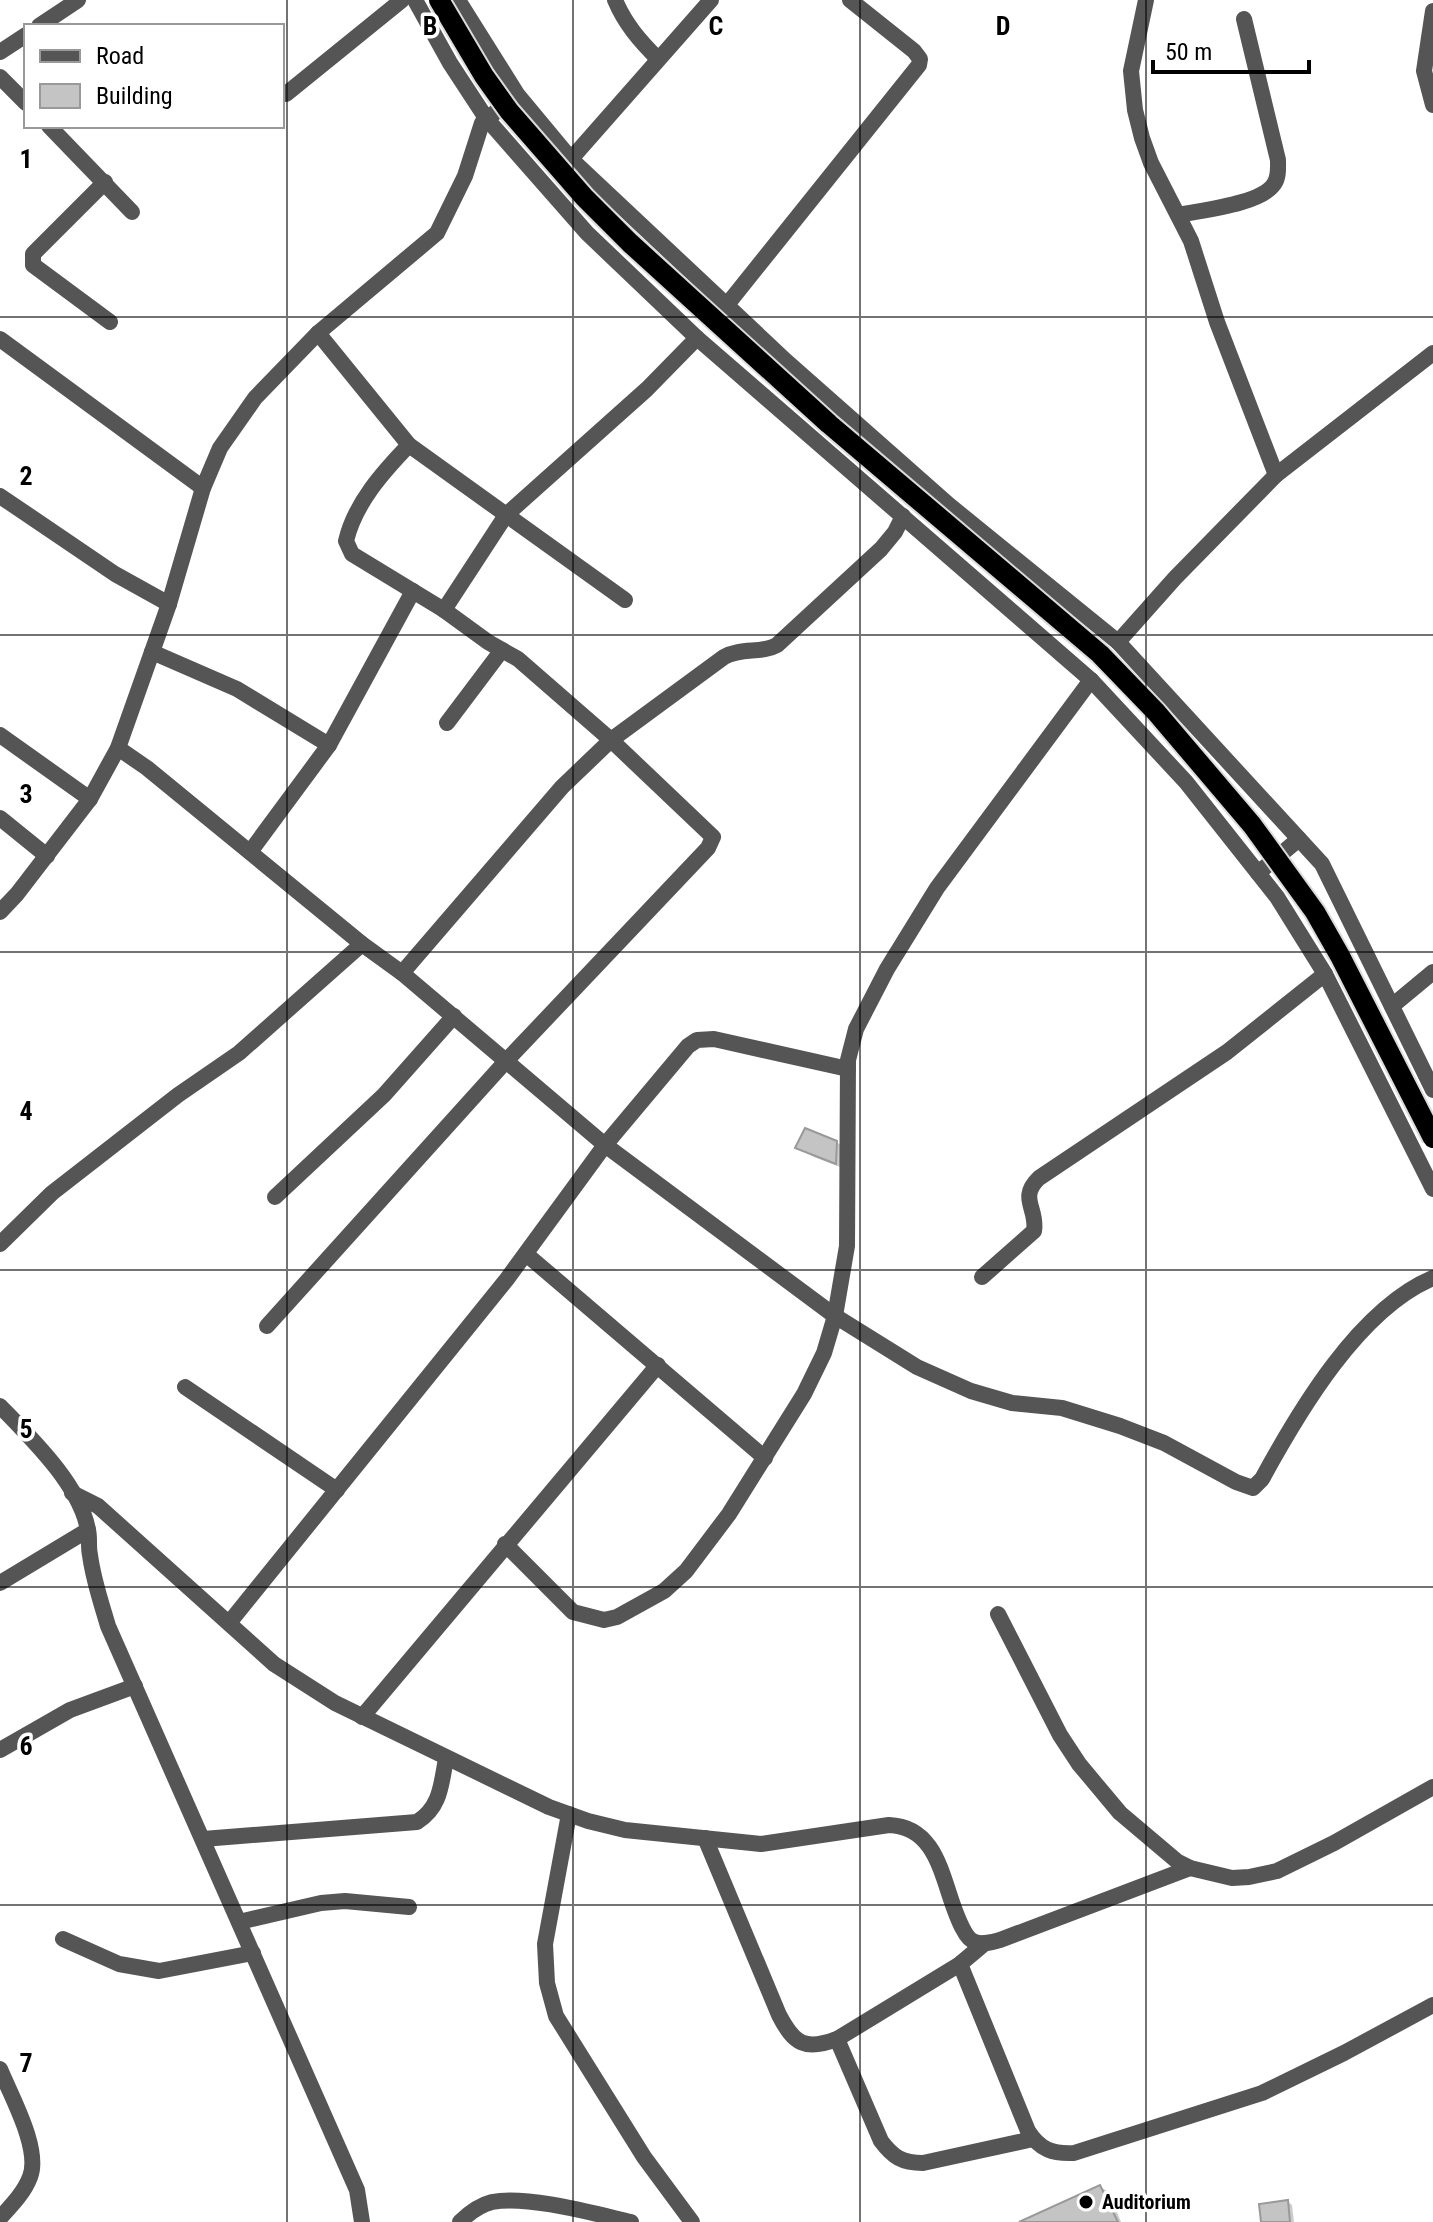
<svg xmlns="http://www.w3.org/2000/svg" width="1433" height="2222" font-family="'Roboto Condensed',sans-serif">
  <rect width="100%" height="100%" fill="#fff"/>
  <g fill="#0003">
    <path d="M 836,1142 L 853,1152 L 853,1172 L 814,1157 L 798,1148 Z"/>
    <path d="M 1100,2187 L 1109,2192 L 1121,2222 L 1023,2222 Z"/>
    <path d="M 1288,2202 L 1292,2205 L 1294,2222 L 1263,2222 Z"/>
  </g>
  <g fill="#c4c4c4" stroke="#999" stroke-width="2">
    <path d="M 805,1128 L 837,1141 L 836,1164 L 795,1148 Z"/>
    <path d="M 1100,2185 L 1118,2222 L 1019,2222 Z"/>
    <path d="M 1288,2200 L 1290,2222 L 1261,2222 L 1259,2204 Z"/>
  </g>
  <g fill="none" stroke-linecap="round" stroke-linejoin="round">
    <g stroke="#555" stroke-width="16">
      <path d="M 615,0 C 625,24 640,41 658,59"/>
      <path d="M 1146,0 L 1131,71 L 1135,110 L 1142,138 L 1151,163 L 1191,241 L 1217,322 L 1276,475"/>
      <path d="M 1433,11 L 1424,71 L 1433,105"/>
      <path d="M 39,26 L 78,0"/>
      <path d="M 0,52 L 26,35"/>
      <path d="M 0,77 L 26,103"/>
      <path d="M 286,94 L 402,0"/>
      <path d="M 49,126 L 132,212"/>
      <path d="M 571,159 L 711,0"/>
      <path d="M 105,182 L 33,254 L 33,265 L 110,322"/>
      <path d="M 1179,215 C 1202,210 1261,204 1274,184 C 1279,177 1278,168 1278,160 L 1244,19"/>
      <path d="M 726,306 L 919,65 L 920,59 L 914,51 L 850,0"/>
      <path d="M 318,333 L 409,445 L 625,600"/>
      <path d="M 0,339 L 203,488"/>
      <path d="M 0,496 L 115,574 L 169,604"/>
      <path d="M 444,610 L 506,515 L 647,389 L 697,338"/>
      <path d="M 1118,642 L 1175,578 L 1276,475 L 1433,353"/>
      <path d="M 152,652 L 237,689 L 329,745"/>
      <path d="M 447,723 L 502,650"/>
      <path d="M 0,735 L 90,799"/>
      <path d="M 118,748 L 147,768 L 362,944 L 402,973 L 605,1145 L 835,1316 L 917,1367 L 971,1391 L 1012,1403 L 1062,1408 L 1120,1426 L 1164,1443 L 1236,1482 L 1253,1488 L 1262,1479 C 1299,1411 1359,1309 1433,1278"/>
      <path d="M 0,818 L 47,856"/>
      <path d="M 250,852 L 329,745 L 413,591"/>
      <path d="M 0,912 L 17,894 L 90,799 L 118,748 L 169,604 L 203,488 L 220,448 L 255,398 L 318,333 L 437,233 L 465,176 L 482,123 L 513,98"/>
      <path d="M 402,973 L 562,787 L 611,740 L 724,657 C 742,647 761,654 777,645 L 881,549 L 895,532 L 903,516"/>
      <path d="M 1392,1006 L 1433,972"/>
      <path d="M 275,1197 L 384,1095 L 454,1016"/>
      <path d="M 0,1244 L 52,1193 L 178,1095 L 239,1053 L 362,944"/>
      <path d="M 526,1254 L 765,1458"/>
      <path d="M 982,1277 L 1034,1231 C 1038,1209 1018,1198 1039,1178 L 1227,1052 L 1325,974"/>
      <path d="M 267,1326 L 507,1060 L 708,848 L 713,837 L 611,740 L 518,659 L 488,642 L 444,610 L 352,554 L 346,541 C 355,503 383,472 409,445"/>
      <path d="M 185,1387 L 337,1490"/>
      <path d="M 0,1406 C 31,1438 80,1485 88,1530 C 90,1538 88,1546 90,1555 C 93,1579 101,1602 108,1626 L 357,2190 L 362,2222"/>
      <path d="M 72,1493 L 98,1506 L 274,1664 L 335,1703 L 549,1807 L 588,1821 L 625,1830 L 761,1844 L 889,1825 C 943,1827 942,1891 963,1929 C 966,1935 969,1940 975,1942 C 983,1945 992,1942 1000,1940 L 1190,1868"/>
      <path d="M 505,1544 L 573,1612 L 604,1620 L 617,1617 L 664,1591 L 686,1571 L 729,1514 L 804,1394 L 824,1353 L 835,1316 L 847,1246 L 848,1060 L 856,1029 L 887,969 L 937,888 L 1091,680"/>
      <path d="M 0,1583 L 88,1530"/>
      <path d="M 998,1614 L 1060,1735 L 1079,1764 L 1120,1813 L 1178,1862 L 1190,1868 L 1232,1878 L 1249,1877 L 1277,1871 L 1334,1843 L 1433,1787"/>
      <path d="M 229,1623 L 507,1279 L 605,1145 L 688,1046 L 697,1040 L 714,1039 L 848,1069"/>
      <path d="M 362,1717 L 658,1365"/>
      <path d="M 0,1750 L 70,1710 L 135,1686"/>
      <path d="M 569,1814 L 545,1944 L 547,1983 L 556,2016 L 644,2157 L 692,2222"/>
      <path d="M 705,1838 L 779,2015 C 794,2044 805,2051 837,2039 L 960,1964 L 985,1943"/>
      <path d="M 203,1839 L 417,1822 C 441,1807 441,1784 446,1759"/>
      <path d="M 239,1922 L 321,1903 L 345,1901 L 409,1907"/>
      <path d="M 63,1939 L 119,1964 L 159,1971 L 253,1953"/>
      <path d="M 960,1964 L 1028,2131 C 1040,2150 1053,2154 1074,2153 L 1262,2093 L 1344,2053 L 1433,2005"/>
      <path d="M 837,2039 L 881,2141 C 893,2157 902,2163 923,2163 L 1033,2139"/>
      <path d="M 0,2069 C 11,2096 41,2149 30,2177 C 24,2193 11,2206 0,2218"/>
      <path d="M 460,2222 C 469,2213 480,2205 492,2202 C 527,2195 596,2214 631,2222"/>
    </g>
    <g stroke="#555" stroke-width="16">
      <path d="M 415,0 L 450,63 L 486,118 L 587,233 L 697,338 L 1091,680 L 1186,782 L 1277,897 L 1325,974 L 1433,1189"/>
      <path d="M 458,0 L 517,94 L 571,159 L 786,361 L 949,505 L 1118,642 L 1322,864 L 1433,1090"/>
      <path d="M 1258,873 L 1299,839"/>
    </g>
    <g stroke="#dbdbdb" stroke-width="24" stroke-linecap="butt">
      <path id="primary-bridge" d="M 439,0 L 484,76 L 509,111 L 584,197 L 630,243 L 829,424 L 1100,654 L 1156,712 L 1252,825 L 1315,912 L 1340,956 L 1433,1138"/>
    </g>
    <use href="#primary-bridge" stroke="#000" stroke-width="20"/>
  </g>
  <path fill="none" stroke="#000" stroke-width="2" stroke-opacity="0.55" d="M 287,0 L 287,2222M 573,0 L 573,2222M 860,0 L 860,2222M 1146,0 L 1146,2222M 0,317 L 1433,317M 0,635 L 1433,635M 0,952 L 1433,952M 0,1270 L 1433,1270M 0,1587 L 1433,1587M 0,1905 L 1433,1905"/>
  <circle fill="#000" stroke="#fff" stroke-width="3" cx="1086" cy="2202" r="8"/>
  <g text-anchor="middle" dominant-baseline="central" stroke-width="7" stroke-linejoin="round" paint-order="stroke">
    <g font-size="20" font-weight="bold" fill="#000" stroke="#fff" text-anchor="start">
      <text x="1102" y="2202">Auditorium</text>
    </g>
  </g>
  <g font-size="26" text-anchor="middle" font-weight="bold" fill="#000" stroke="#fff" stroke-width="7" stroke-linejoin="round" paint-order="stroke">
    <text x="430" y="35">B</text>
    <text x="716" y="35">C</text>
    <text x="1003" y="35">D</text>
    <text x="26" y="168">1</text>
    <text x="26" y="485">2</text>
    <text x="26" y="803">3</text>
    <text x="26" y="1120">4</text>
    <text x="26" y="1438">5</text>
    <text x="26" y="1755">6</text>
    <text x="26" y="2072">7</text>
  </g>
  <rect x="24" y="24" width="260" height="104" fill="#ffffff" stroke="#999999" stroke-width="2"/>
  <rect x="40" y="50" width="40" height="12" fill="#555555" stroke="#999999" stroke-width="2"/>
  <text x="96" y="64" font-size="24" fill="#000000">Road</text>
  <rect x="40" y="84" width="40" height="24" fill="#c4c4c4" stroke="#999999" stroke-width="2"/>
  <text x="96" y="104" font-size="24" fill="#000000">Building</text>
  <path d="M1153 60v12h156v-12" fill="none" stroke="#000000" stroke-width="4"/>
  <text x="1165" y="60" font-size="24" fill="#000000" stroke="#ffffff" stroke-width="6" paint-order="stroke">50 m</text>
</svg>
